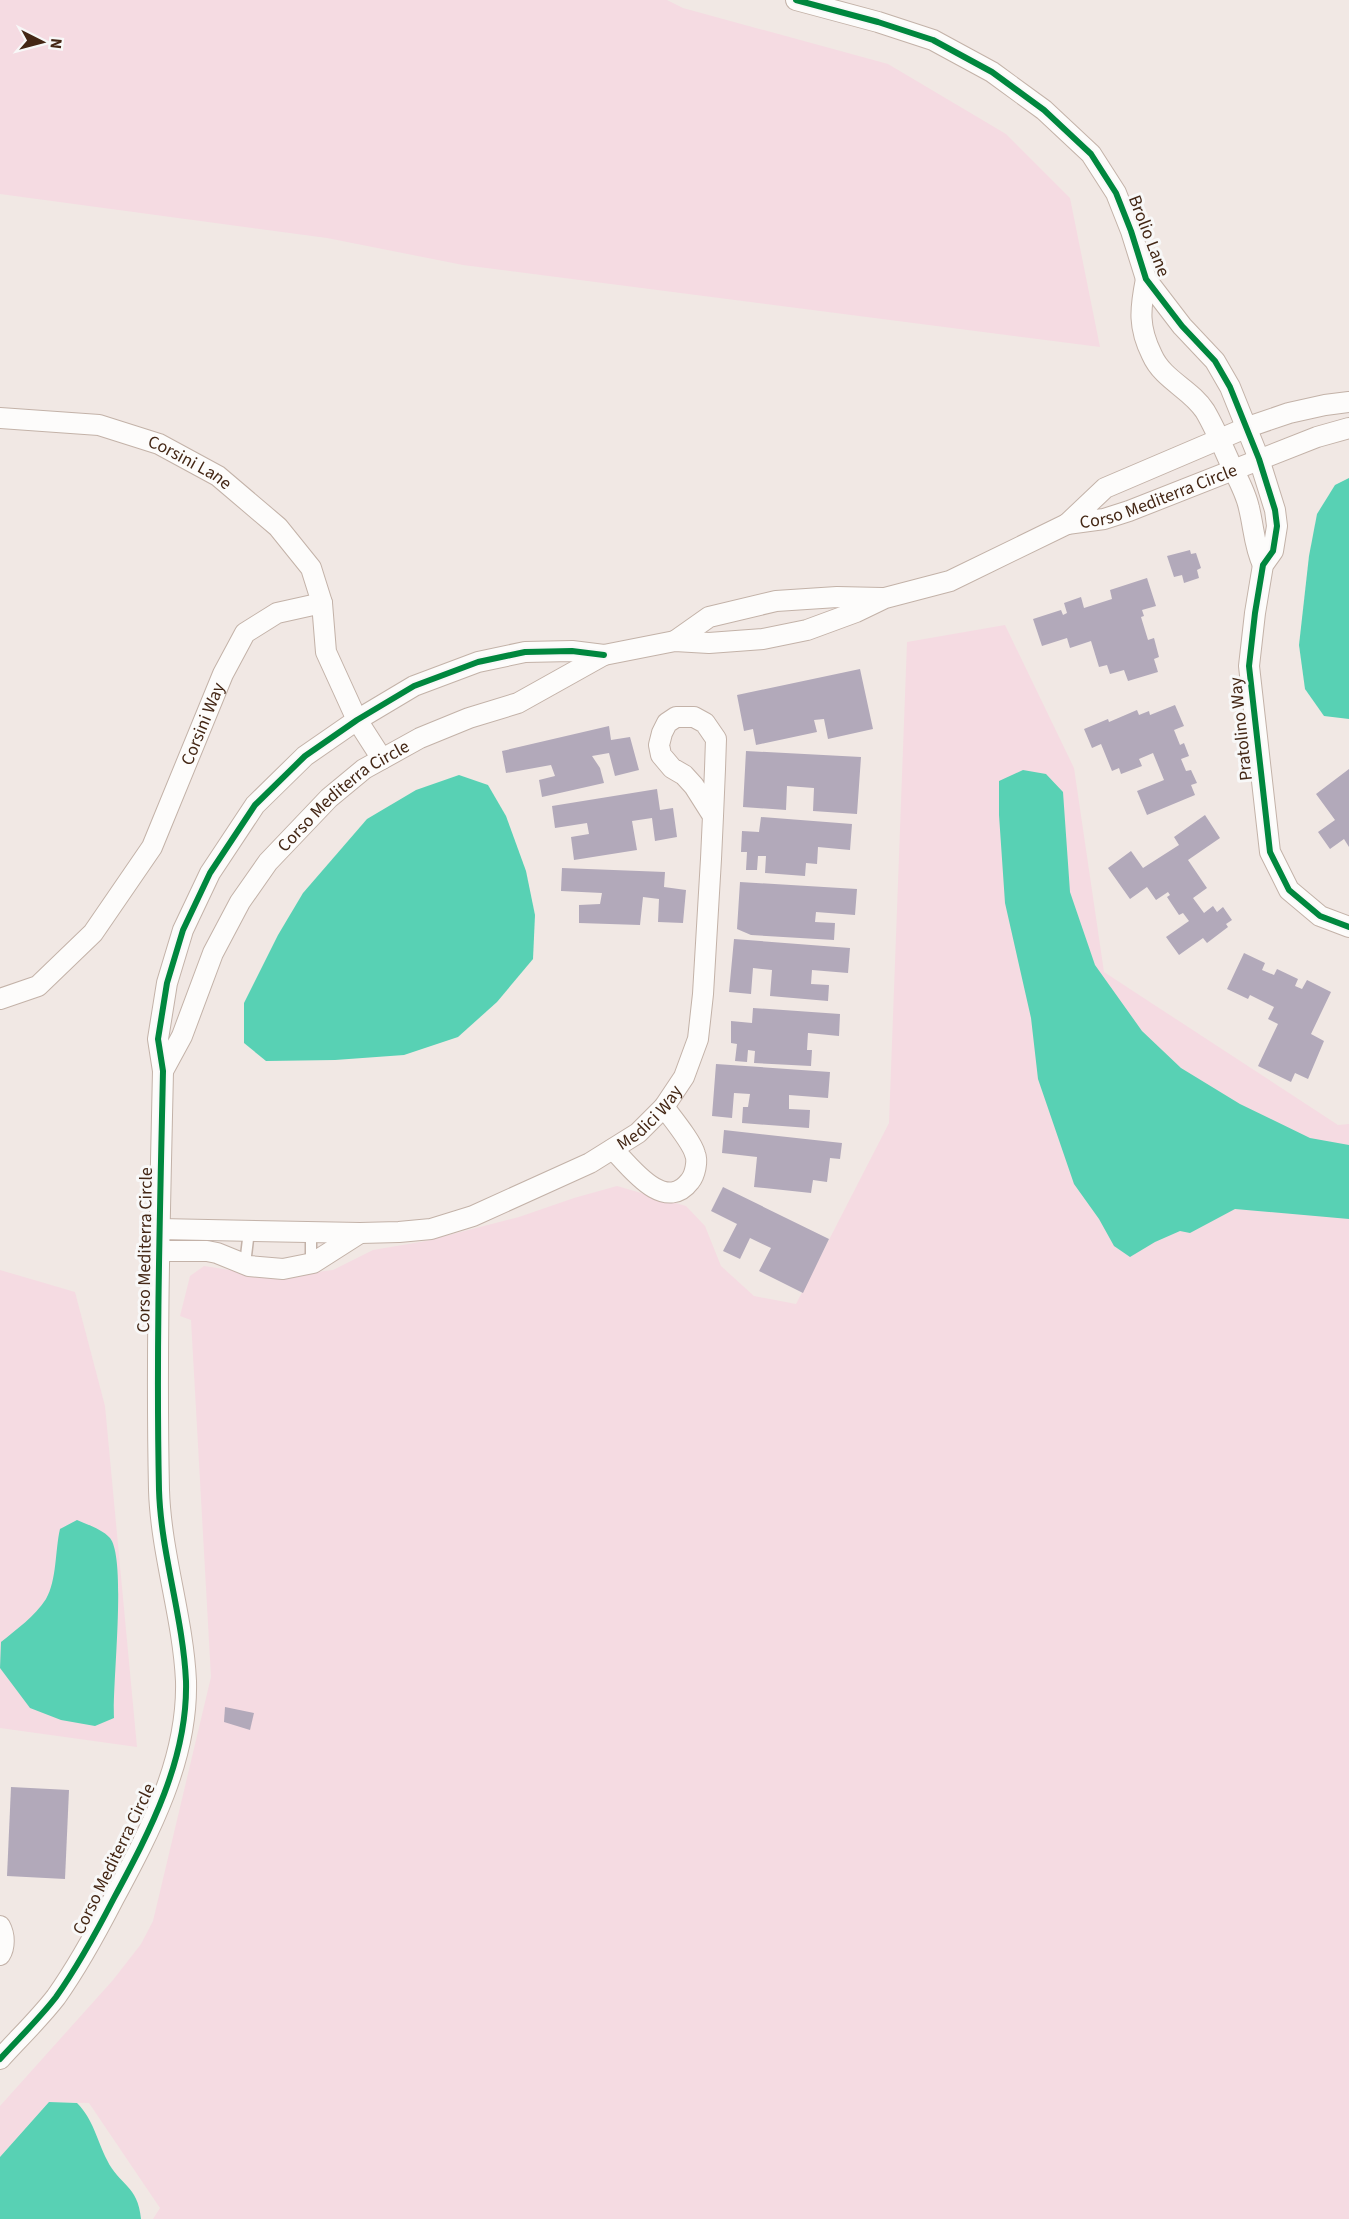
<svg xmlns="http://www.w3.org/2000/svg" width="1349" height="2219" font-family="'Source Sans 3',sans-serif">
  <rect width="100%" height="100%" fill="#f1e8e4"/>
  <g fill="#f5dbe2">
    <path d="M 0,0 L 667,0 L 683,8 L 888,64 L 1006,134 L 1070,198 L 1100,347 L 463,265 L 327,238 L 0,194 Z"/>
    <path d="M 1005,625 L 1074,768 L 1104,972 L 1338,1125 L 1349,1124 L 1349,2219 L 153,2219 L 160,2208 L 89,2103 L 49,2102 L 0,2157 L 0,2106 L 113,1980 L 141,1944 L 153,1921 L 211,1677 L 191,1320 L 180,1316 L 190,1276 L 204,1266 L 276,1277 L 333,1270 L 373,1250 L 426,1241 L 519,1217 L 574,1198 L 617,1186 L 686,1206 L 705,1226 L 721,1266 L 754,1296 L 796,1304 L 889,1123 L 907,642 Z"/>
    <path d="M 0,1270 L 75,1292 L 105,1406 L 137,1747 L 0,1728 Z"/>
  </g>
  <g fill="#58d1b4">
    <path d="M 1349,478 L 1349,719 L 1324,716 L 1305,689 L 1299,645 L 1309,556 L 1317,514 L 1335,485 Z"/>
    <path d="M 1023,770 L 1046,774 L 1063,792 L 1070,892 L 1095,965 L 1142,1031 L 1181,1068 L 1240,1104 L 1310,1138 L 1349,1145 L 1349,1219 L 1235,1209 L 1190,1233 L 1180,1231 L 1155,1242 L 1130,1257 L 1114,1246 L 1099,1219 L 1074,1184 L 1038,1079 L 1031,1018 L 1005,903 L 999,815 L 999,781 Z"/>
    <path d="M 459,775 L 488,785 L 506,816 L 526,871 L 535,915 L 533,959 L 497,1002 L 458,1037 L 404,1055 L 335,1060 L 266,1061 L 244,1043 L 244,1003 L 278,935 L 303,893 L 367,819 L 416,790 Z"/>
    <path d="M 77,1520 C 88,1525 102,1529 110,1538 C 127,1559 112,1685 114,1718 L 95,1726 L 61,1720 L 30,1708 L 0,1668 L 1,1642 C 16,1630 35,1616 46,1599 C 57,1580 55,1550 60,1529 Z"/>
    <path d="M 49,2102 L 77,2103 C 93,2119 97,2140 107,2160 C 119,2185 138,2185 141,2219 L 0,2219 L 0,2157 Z"/>
  </g>
  <g fill="#b2a9ba">
    <path d="M 1190,550 L 1191,554 L 1196,553 L 1201,568 L 1197,570 L 1199,578 L 1184,583 L 1182,575 L 1174,577 L 1167,556 Z"/>
    <path d="M 1147,578 L 1156,606 L 1142,610 L 1144,616 L 1141,617 L 1148,640 L 1154,638 L 1159,657 L 1154,659 L 1158,672 L 1128,681 L 1124,670 L 1110,674 L 1107,665 L 1099,667 L 1091,641 L 1070,648 L 1067,638 L 1042,646 L 1033,619 L 1061,610 L 1063,615 L 1067,613 L 1064,603 L 1081,597 L 1084,608 L 1112,599 L 1110,590 Z"/>
    <path d="M 860,669 L 873,729 L 828,739 L 824,719 L 814,720 L 817,732 L 756,745 L 753,729 L 744,731 L 737,695 Z"/>
    <path d="M 1175,705 L 1184,726 L 1174,730 L 1180,745 L 1184,743 L 1189,756 L 1181,759 L 1186,771 L 1191,770 L 1197,783 L 1191,785 L 1195,795 L 1147,815 L 1137,791 L 1164,780 L 1153,753 L 1139,759 L 1142,766 L 1121,774 L 1119,768 L 1112,771 L 1101,744 L 1092,748 L 1084,729 L 1108,719 L 1109,722 L 1137,710 L 1139,715 L 1149,711 L 1150,715 Z"/>
    <path d="M 609,726 L 611,740 L 630,737 L 639,770 L 615,776 L 609,753 L 592,756 L 600,768 L 604,783 L 542,797 L 539,780 L 555,776 L 551,765 L 506,773 L 502,751 Z"/>
    <path d="M 746,751 L 861,757 L 857,814 L 813,811 L 814,788 L 787,786 L 786,810 L 743,807 Z"/>
    <path d="M 1349,769 L 1349,847 L 1344,839 L 1330,849 L 1318,832 L 1335,820 L 1316,794 Z"/>
    <path d="M 657,789 L 660,810 L 673,808 L 677,837 L 655,841 L 652,818 L 632,821 L 637,850 L 574,860 L 571,837 L 589,834 L 587,823 L 555,828 L 552,806 Z"/>
    <path d="M 1205,815 L 1220,838 L 1188,860 L 1207,888 L 1193,898 L 1204,913 L 1213,906 L 1217,912 L 1223,907 L 1232,920 L 1226,924 L 1228,927 L 1207,943 L 1203,938 L 1179,955 L 1166,937 L 1189,921 L 1183,913 L 1179,915 L 1167,897 L 1170,895 L 1168,892 L 1156,900 L 1147,887 L 1130,899 L 1108,868 L 1131,851 L 1143,868 L 1179,845 L 1174,837 Z"/>
    <path d="M 761,817 L 852,824 L 850,850 L 818,847 L 817,864 L 806,863 L 805,876 L 765,873 L 766,856 L 758,856 L 757,870 L 746,870 L 747,852 L 741,852 L 742,831 L 759,832 Z"/>
    <path d="M 562,868 L 665,872 L 664,887 L 686,890 L 683,923 L 658,922 L 659,899 L 643,897 L 640,925 L 579,923 L 579,905 L 600,904 L 602,893 L 561,891 Z"/>
    <path d="M 740,882 L 857,889 L 855,915 L 816,912 L 815,922 L 835,923 L 834,940 L 751,935 L 737,929 Z"/>
    <path d="M 734,939 L 850,948 L 848,973 L 812,970 L 811,984 L 829,985 L 828,1001 L 770,996 L 772,970 L 753,968 L 751,994 L 729,992 Z"/>
    <path d="M 1244,953 L 1265,963 L 1262,970 L 1274,975 L 1277,969 L 1298,979 L 1295,986 L 1302,989 L 1307,980 L 1331,992 L 1311,1034 L 1324,1041 L 1308,1079 L 1295,1073 L 1291,1082 L 1258,1066 L 1278,1024 L 1268,1019 L 1274,1007 L 1250,995 L 1248,999 L 1227,989 Z"/>
    <path d="M 753,1008 L 840,1014 L 839,1036 L 808,1033 L 807,1050 L 812,1050 L 811,1066 L 754,1063 L 755,1051 L 748,1050 L 747,1062 L 735,1061 L 737,1044 L 731,1043 L 731,1021 L 752,1023 Z"/>
    <path d="M 716,1064 L 830,1072 L 828,1098 L 789,1095 L 789,1109 L 810,1110 L 809,1128 L 742,1123 L 743,1107 L 748,1107 L 750,1094 L 734,1093 L 732,1118 L 712,1116 Z"/>
    <path d="M 724,1130 L 842,1143 L 840,1159 L 830,1158 L 827,1182 L 813,1180 L 811,1193 L 754,1187 L 757,1157 L 722,1153 Z"/>
    <path d="M 723,1187 L 829,1239 L 803,1293 L 759,1271 L 771,1248 L 750,1238 L 740,1259 L 723,1251 L 737,1224 L 711,1211 Z"/>
    <path d="M 225,1707 L 254,1713 L 250,1730 L 224,1722 Z"/>
    <path d="M 11,1787 L 69,1790 L 65,1879 L 7,1876 Z"/>
  </g>
  <g fill="none" stroke-linecap="round" stroke-linejoin="round">
    <g stroke="#c3b2a8" stroke-width="13">
      <g id="lane">
        <path d="M 245,1264 L 249,1231"/>
        <path d="M 311,1264 L 311,1232"/>
      </g>
    </g>
    <g stroke="#c3b2a8" stroke-width="22">
      <g id="street">
        <path d="M 796,0 L 878,22 L 933,40 L 992,72 L 1044,110 L 1091,154 L 1116,193 L 1131,231 L 1146,279 L 1182,326 L 1215,361 L 1230,387 L 1259,459 L 1275,510 L 1277,526 L 1273,551 L 1263,565 L 1255,613 L 1249,666 L 1270,852 L 1289,890 L 1320,916 L 1349,927"/>
        <path d="M 1146,279 C 1140,309 1138,327 1152,355 C 1163,380 1191,389 1205,411 C 1215,428 1223,447 1231,465 C 1238,479 1246,493 1249,508 C 1254,528 1254,546 1263,565"/>
        <path id="s1" d="M 1349,402 L 1325,405 L 1289,413 L 1248,427 L 1105,488 L 1067,524 L 1104,519 L 1129,511 L 1317,437 L 1349,428"/>
        <path id="s2" d="M 0,418 L 99,425 L 159,444 L 218,476 L 278,527 L 311,568 L 322,603 L 326,652 L 357,720 L 382,759"/>
        <path d="M 675,641 L 709,617 L 776,601 L 837,597 L 882,598"/>
        <path id="s3" d="M 0,999 L 38,986 L 93,933 L 152,847 L 223,674 L 245,633 L 277,613 L 322,603"/>
        <path id="s4" d="M 163,1071 L 182,1036 L 213,953 L 240,902 L 268,862 L 329,798 L 364,769 L 420,738 L 469,718 L 518,703 L 604,655 L 675,641 L 709,643 L 763,639 L 807,630 L 856,612 L 885,598 L 950,581 L 1067,524"/>
        <path d="M 613,1149 C 631,1168 665,1214 690,1181 C 695,1175 698,1161 695,1154 C 692,1142 672,1118 664,1107"/>
        <path id="s5" d="M 160,1229 L 360,1233 L 399,1232 L 431,1229 L 473,1216 L 590,1163 L 638,1133 L 664,1107 L 684,1077 L 698,1039 L 703,994 L 711,859 L 713,816 L 715,769 L 716,739 L 705,723 L 694,717 L 676,717 L 667,723 L 662,733 L 659,745 L 661,755 L 672,768 L 684,775 L 694,786 L 713,816"/>
        <path d="M 160,1251 L 207,1251 L 217,1253 L 249,1266 L 283,1269 L 313,1263 L 360,1233"/>
        <path d="M 0,1926 C 5,1935 5,1947 0,1955"/>
        <path d="M 0,2059 C 18,2039 39,2019 56,1997 C 78,1966 97,1931 114,1898 C 150,1831 188,1759 186,1681 C 183,1617 161,1554 159,1490 C 156,1350 160,1210 163,1071 L 158,1039 L 167,983 L 183,930 L 210,873 L 255,805 L 305,756 L 357,720 L 414,686 L 478,662 L 525,652 L 572,651 L 604,655"/>
      </g>
    </g>
    <use href="#lane" stroke="#fdfcfb" stroke-width="10"/>
    <use href="#street" stroke="#fdfcfb" stroke-width="20"/>
    <g stroke="#f8f8f8" stroke-width="10">
      <g id="cycleway">
        <path d="M 796,0 L 878,22 L 933,40 L 992,72 L 1044,110 L 1091,154 L 1116,193 L 1131,231 L 1146,279 L 1182,326 L 1215,361 L 1230,387 L 1259,459 L 1275,510 L 1277,526 L 1273,551 L 1263,565 L 1255,613 L 1249,666 L 1270,852 L 1289,890 L 1320,916 L 1349,927"/>
        <path d="M 0,2059 C 18,2039 39,2019 56,1997 C 78,1966 97,1931 114,1898 C 150,1831 188,1759 186,1681 C 183,1617 161,1554 159,1490 C 156,1350 160,1210 163,1071 L 158,1039 L 167,983 L 183,930 L 210,873 L 255,805 L 305,756 L 357,720 L 414,686 L 478,662 L 525,652 L 572,651 L 604,655"/>
      </g>
    </g>
    <use href="#cycleway" stroke="#00873e" stroke-width="6"/>
  </g>
  <g text-anchor="middle" dominant-baseline="central" stroke-width="6" stroke-linejoin="round" paint-order="stroke">
    <g font-size="18" fill="#442715" stroke="#f8f8f8">
      <text transform="translate(1149 236) rotate(69)">Brolio Lane</text>
      <text stroke="none"><textPath href="#s2" startOffset="198">Corsini Lane</textPath></text>
      <text stroke="none"><textPath href="#s1" startOffset="408">Corso Mediterra Circle</textPath></text>
      <text stroke="none"><textPath href="#s3" startOffset="354">Corsini Way</textPath></text>
      <text transform="translate(1241 729) rotate(-96)">Pratolino Way</text>
      <text stroke="none"><textPath href="#s4" startOffset="336">Corso Mediterra Circle</textPath></text>
      <text stroke="none"><textPath href="#s5" startOffset="519">Medici Way</textPath></text>
      <text transform="translate(145 1250) rotate(-89)">Corso Mediterra Circle</text>
      <text transform="translate(114 1859) rotate(-64)">Corso Mediterra Circle</text>
    </g>
  </g>
  <g transform="translate(42 42) rotate(96)" stroke="#f8f8f8" stroke-width="4.5" paint-order="stroke">
  <path d="M0-4.5L10 22L0 15L-10 22Z" fill="#442715"/>
  <text y="-9" font-size="16" font-weight="bold" text-anchor="middle" fill="#442715">N</text>
  </g>
</svg>
